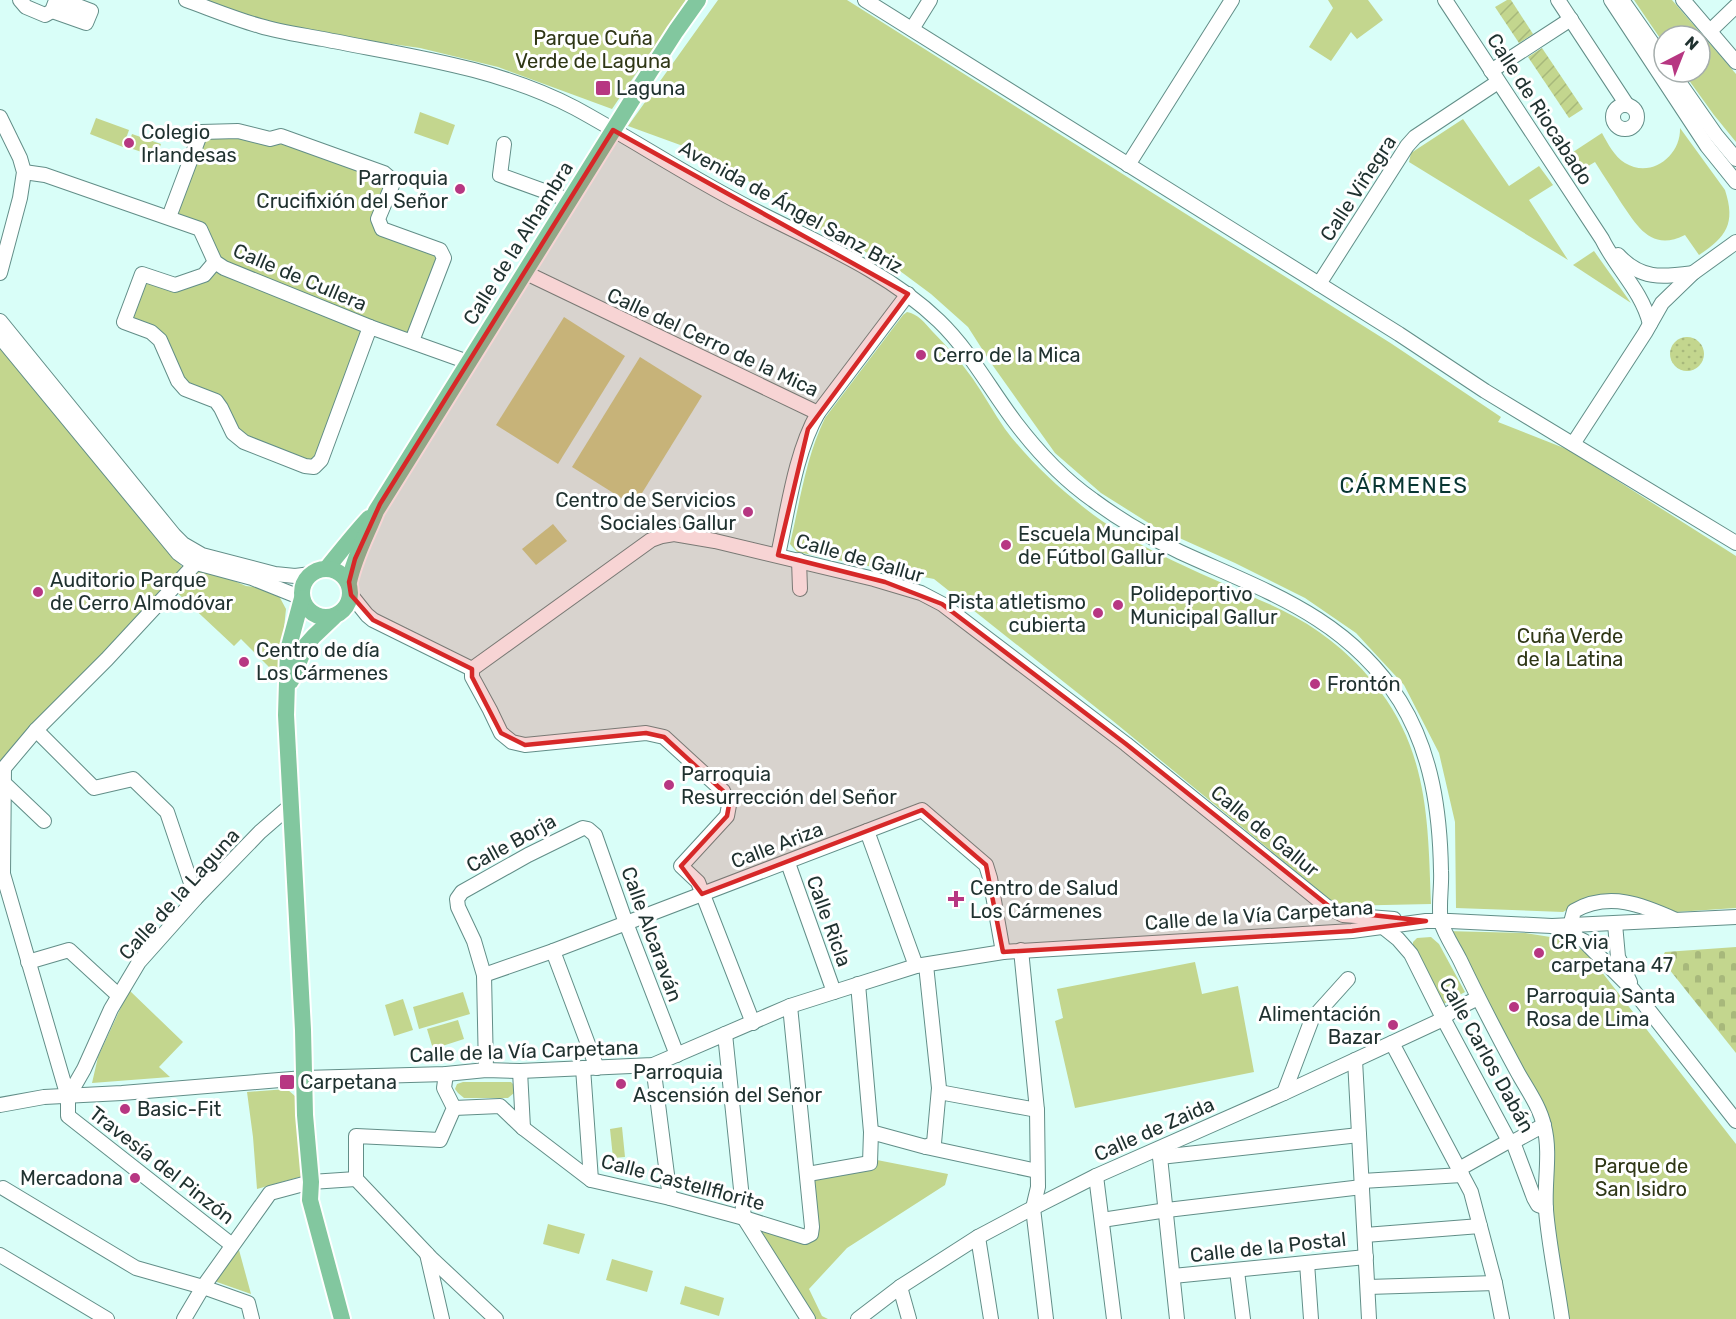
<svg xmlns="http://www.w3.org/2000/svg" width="1736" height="1319" font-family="Rubik,sans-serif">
  <defs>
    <pattern id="grass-dots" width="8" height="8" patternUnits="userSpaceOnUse" patternTransform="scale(1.5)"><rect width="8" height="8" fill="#c3d68e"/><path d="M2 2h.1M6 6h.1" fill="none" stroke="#a7b87b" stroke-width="1.8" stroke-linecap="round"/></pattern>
    <pattern id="cemetery-stones" width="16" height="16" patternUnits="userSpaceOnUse" patternTransform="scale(1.5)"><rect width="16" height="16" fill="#c3d68e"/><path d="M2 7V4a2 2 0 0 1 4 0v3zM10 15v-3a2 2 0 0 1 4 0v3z" fill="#a7b87b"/></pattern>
    <pattern id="garden-furrows" width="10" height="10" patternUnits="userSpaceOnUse" patternTransform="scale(1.5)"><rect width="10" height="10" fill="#c3d68e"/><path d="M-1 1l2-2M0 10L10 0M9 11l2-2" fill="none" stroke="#a7b87b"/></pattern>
  </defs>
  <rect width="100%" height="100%" fill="#d9fef8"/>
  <circle fill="url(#grass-dots)" cx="1687" cy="354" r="17"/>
  <path fill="url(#cemetery-stones)" d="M 1736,947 L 1736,1053 L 1661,959 L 1665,952 Z"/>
  <g fill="#c3d68e">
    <path d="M 204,0 L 686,0 L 612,109 L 498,67 L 420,48 L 321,34 L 260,22 Z"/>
    <path d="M 718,0 L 847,0 L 1392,344 L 1501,417 L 1498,422 L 1569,450 L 1736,556 L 1736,908 L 1676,912 L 1642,899 L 1589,898 L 1563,912 L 1456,908 L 1455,822 L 1439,753 L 1404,685 L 1356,633 L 1305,598 L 1235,563 L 1155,527 L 1101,493 L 1055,453 L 991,363 L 968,327 L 931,294 L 896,268 L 860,249 L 836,238 L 812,225 L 792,212 L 779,201 L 760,191 L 743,176 L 719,169 L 705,154 L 628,126 Z"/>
    <path d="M 1328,0 L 1368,0 L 1383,20 L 1357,39 L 1351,32 L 1331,61 L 1309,47 L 1333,8 Z"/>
    <path d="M 1634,0 L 1672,0 L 1736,74 L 1736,142 L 1714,115 L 1683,72 L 1700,72 L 1700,36 L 1664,36 L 1664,44 Z"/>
    <path d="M 420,112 L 455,125 L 448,145 L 414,133 Z"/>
    <path d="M 96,118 L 129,130 L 123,147 L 90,134 Z"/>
    <path d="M 1463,119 L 1509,186 L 1539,166 L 1553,185 L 1529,200 L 1568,260 L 1409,162 L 1411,153 Z"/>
    <path d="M 1680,128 L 1725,190 C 1736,224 1726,237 1699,255 L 1685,235 C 1651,252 1637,226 1620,201 C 1612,188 1603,175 1595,162 L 1578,172 L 1567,156 L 1602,133 C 1608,144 1614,156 1625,163 C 1651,179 1681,156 1680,128 Z"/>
    <path d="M 201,132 L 270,139 L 391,179 L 378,219 L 440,250 L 412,341 L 371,327 L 314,467 L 244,442 L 216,401 L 192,392 L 160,340 L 124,322 L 142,274 L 175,285 L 215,262 L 200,229 L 169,217 Z"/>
    <path d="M 132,134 L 161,144 L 156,157 L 127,147 Z"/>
    <path d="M 1594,251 L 1631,303 L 1573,265 Z"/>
    <path d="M 907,312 C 918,314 925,323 932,331 C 947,346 961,362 973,379 C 984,395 994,413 1005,429 C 1026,457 1054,484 1082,506 C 1129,544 1187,567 1242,592 C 1259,600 1278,607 1295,617 C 1328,635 1358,661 1380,691 C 1429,756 1428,827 1431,904 L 1338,906 L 1113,721 L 934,579 L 797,552 L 790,544 C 800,501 806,457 825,418 L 903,315 Z"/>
    <path d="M 564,317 L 625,356 L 558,464 L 496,425 Z"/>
    <path d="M 0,345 L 183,568 L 0,767 Z"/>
    <path d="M 640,357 L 702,396 L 634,506 L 572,467 Z"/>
    <path d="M 553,524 L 567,541 L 536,565 L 522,549 Z"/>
    <path d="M 195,564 L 246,586 L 268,589 L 279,596 L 286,609 L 279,677 L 241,639 L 234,646 L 172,588 Z"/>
    <path d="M 1445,931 L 1525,933 L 1563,939 L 1587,953 L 1736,1144 L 1736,1319 L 1567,1319 L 1554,1260 L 1546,1138 Z"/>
    <path d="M 1431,937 L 1439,944 L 1465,992 L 1442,1005 L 1413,950 L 1413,942 L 1417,938 Z"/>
    <path d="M 1195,962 L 1202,994 L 1238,986 L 1254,1072 L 1075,1108 L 1055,1021 L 1063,1018 L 1057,989 Z"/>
    <path d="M 129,990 L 183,1042 L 159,1067 L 170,1077 L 92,1083 L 98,1057 Z"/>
    <path d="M 463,992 L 470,1014 L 419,1029 L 413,1007 Z"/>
    <path d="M 403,999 L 413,1030 L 394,1036 L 385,1005 Z"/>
    <path d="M 458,1020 L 464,1039 L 433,1049 L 427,1029 Z"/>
    <path d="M 463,1082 L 511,1082 L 513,1084 L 514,1093 L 508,1098 L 464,1098 L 458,1093 L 455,1089 L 457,1084 Z"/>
    <path d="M 287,1089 L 296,1097 L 303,1176 L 257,1189 L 253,1137 L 247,1092 Z"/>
    <path d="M 622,1127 L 625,1157 L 613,1158 L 610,1129 Z"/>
    <path d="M 877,1160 L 948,1174 L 945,1185 L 847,1248 L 809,1289 L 822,1316 L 828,1319 L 813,1319 L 744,1218 L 811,1234 L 808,1174 L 870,1163 Z"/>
    <path d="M 548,1224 L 585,1234 L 579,1254 L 543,1244 Z"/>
    <path d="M 239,1250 L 251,1294 L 214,1281 Z"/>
    <path d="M 612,1259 L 653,1271 L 647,1292 L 606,1280 Z"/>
    <path d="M 685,1286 L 724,1298 L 719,1316 L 680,1304 Z"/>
  </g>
  <g fill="url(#garden-furrows)">
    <path d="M 1507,0 L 1511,0 L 1533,34 L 1519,43 L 1495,7 Z"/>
    <path d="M 1542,48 L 1583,109 L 1569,118 L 1528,57 Z"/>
  </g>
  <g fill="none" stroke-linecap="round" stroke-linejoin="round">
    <g stroke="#628e88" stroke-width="16">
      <g id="minor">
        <path d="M 20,0 L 26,7 L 45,15 L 52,11 L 55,3"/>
        <path d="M 186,0 C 211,9 235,19 260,26 C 280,32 302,35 323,39 C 408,56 497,67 575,108 C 632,139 686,175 744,205 C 810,240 884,268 939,321 C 970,351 990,389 1015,422 C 1037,451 1063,479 1093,500 C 1120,520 1149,537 1180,552 C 1265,591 1347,617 1400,701 C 1432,753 1440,812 1441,871 C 1442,886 1438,908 1441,922 C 1445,935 1454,948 1460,960 C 1478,998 1498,1036 1518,1073 C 1527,1089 1540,1107 1544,1126 C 1551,1153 1544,1182 1546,1210 C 1549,1246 1557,1283 1562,1319"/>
        <path d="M 865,0 L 1399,334 L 1485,391 L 1736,543"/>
        <path d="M 1445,0 L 1602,239 C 1616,268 1642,291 1650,324"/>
        <path d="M 1558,0 L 1627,105"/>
        <path d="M 1611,0 L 1707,146 L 1736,182"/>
        <path d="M 1622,0 L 1664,60"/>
        <path d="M 1683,0 L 1736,62"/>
        <path d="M 52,11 L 86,23 L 91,11 L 62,0"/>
        <path d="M 912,29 L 930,0"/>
        <path d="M 1710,31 L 1736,6"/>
        <path d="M 1491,71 L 1571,19"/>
        <path d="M 1672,72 L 1716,135 L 1736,159"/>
        <circle cx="1625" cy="117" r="12"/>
        <path d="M 0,117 L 20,158 L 24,172 L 20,198 L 0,273"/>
        <path d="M 504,144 L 500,175 L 569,200"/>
        <path d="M 1128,165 L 1232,0"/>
        <path d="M 24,172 L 45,175 L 200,229 L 215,262 L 224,268 L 370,327"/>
        <path d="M 169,217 L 201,132 L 238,131 L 270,139 L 281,136 L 384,173 L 391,179 L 393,183 L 378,219 L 382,229 L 440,250 L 444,258 L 412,341"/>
        <path d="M 1618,255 C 1641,280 1662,277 1693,273"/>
        <path d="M 215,262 L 204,275 L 175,285 L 142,274 L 124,322 L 151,332 L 160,340 L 178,381 L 185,389 L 216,401 L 221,408 L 233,433 L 244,442 L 305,466 L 314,467 L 321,460 L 370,327 L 468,362"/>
        <path d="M 524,272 L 818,413 C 795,453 788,510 778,555"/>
        <path d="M 1319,284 L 1407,146 L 1415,137 L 1498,82"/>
        <path d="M 0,321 L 174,535 L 183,544 L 202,555 L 275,574 L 295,576 L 311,574"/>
        <path d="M 0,337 L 178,553 L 189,561 L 252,578 L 302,598"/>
        <path d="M 818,413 L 908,294"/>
        <path d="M 1573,444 L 1645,333 L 1662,303 L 1693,273 L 1736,242"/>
        <path d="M 799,560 L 800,589"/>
        <path d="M 351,595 L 367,615 L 373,620 L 472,669 L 651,540 L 662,536 L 674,534 L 715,541 L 874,579 L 921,593 L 942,604 L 1126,744 L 1326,906 L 1343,915 L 1394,919"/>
        <path d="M 472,669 L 472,677 L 490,710 L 501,733 L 512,742 L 525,745 L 646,733 L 664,737 L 723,791 L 729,805 L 727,816 L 681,866 L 698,882 L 753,1023"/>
        <path d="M 36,730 L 94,788 L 133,779 L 167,812 L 196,898"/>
        <path d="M 4,783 L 44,821"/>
        <path d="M 867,831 L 916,966"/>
        <path d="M 788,863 L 834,992"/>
        <path d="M 1615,924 L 1618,957 L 1630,982"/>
        <path d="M 1383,927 L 1398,939 L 1411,954 L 1443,1018 L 1509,1141 L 1513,1142 L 1534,1198 L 1538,1205 L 1546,1208"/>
        <path d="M 1554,927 L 1584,941 L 1633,990 L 1736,1121"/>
        <path d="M 1575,931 L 1570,926 L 1574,911 C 1609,891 1643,905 1676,920"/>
        <path d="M 1021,950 L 1037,1110 L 1038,1187 L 1033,1208 L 1046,1319"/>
        <path d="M 553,951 L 597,1068"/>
        <path d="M 28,962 L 69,950 L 118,995"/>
        <path d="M 926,965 L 939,1088 L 934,1143 L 926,1147"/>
        <path d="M 484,975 L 553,951 L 922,810 L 986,865 L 990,878 L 1003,952"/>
        <path d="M 725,1034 L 744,1218 L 808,1319"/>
        <path d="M 1392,1043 L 1471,1192 L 1495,1283 L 1502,1319"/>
        <path d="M 1355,1060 L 1369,1319"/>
        <path d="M 653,1065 L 670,1198"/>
        <path d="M 583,1068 L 591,1180"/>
        <path d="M 486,1070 L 484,975 L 474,941 L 458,907 L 457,899 L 462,892 L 528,855 L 583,828 L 588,829 L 595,835 L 626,923 L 677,1055"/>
        <path d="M 520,1071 L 523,1128"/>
        <path d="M 939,1092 L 1037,1110"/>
        <path d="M 1284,1093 L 1312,1019 L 1348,979"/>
        <path d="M 68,1097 L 3,874 L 4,768 L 36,730 L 107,659 L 196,563"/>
        <path d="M 0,1105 L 44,1097 L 122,1093 L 304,1078 L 446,1074 L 486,1070 L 520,1071 L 653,1065 L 790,1006 L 834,992 L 916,966 L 1003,952 L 1352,931 L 1426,921 L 1450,921 L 1552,926 L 1736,917"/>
        <path d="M 454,1108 L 500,1106 L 523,1128 L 591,1180 L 670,1198 L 744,1218 L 805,1237 L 811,1234 L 812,1227 L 790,1006"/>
        <path d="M 871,1132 L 926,1147 L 1037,1171"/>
        <path d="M 1513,1142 L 1544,1125"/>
        <path d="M 1161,1149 L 1160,1157 L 1177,1319"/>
        <path d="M 1160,1157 L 1359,1135"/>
        <path d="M 1459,1169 L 1509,1141"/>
        <path d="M 808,1174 L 870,1163 L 871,1132 L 858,984"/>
        <path d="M 1096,1176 L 1114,1319"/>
        <path d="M 356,1179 L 431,1258 L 496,1319"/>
        <path d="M 356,1179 L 356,1136 L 440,1140 L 454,1108 L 444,1088 L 446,1074"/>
        <path d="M 1362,1181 L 1462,1175"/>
        <path d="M 3,1188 L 136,1268 L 203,1287 L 248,1303 L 252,1319"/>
        <path d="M 1102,1220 L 1167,1210 L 1362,1187"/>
        <path d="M 1365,1235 L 1480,1226"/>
        <path d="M 978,1237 L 991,1319"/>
        <path d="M 232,1245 L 68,1116 L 68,1097 L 84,1069 L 111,1009 L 139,962 L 196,898 L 260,832 L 290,806"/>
        <path d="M 427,1254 L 442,1319"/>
        <path d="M 0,1255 L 107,1319"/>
        <path d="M 1307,1263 L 1311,1319"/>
        <path d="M 1237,1271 L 1243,1319"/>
        <path d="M 1173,1276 L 1366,1257"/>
        <path d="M 900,1287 L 909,1319"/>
        <path d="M 1368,1287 L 1495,1283"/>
        <path d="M 184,1319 L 203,1287 L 270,1193 L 311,1182 L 356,1179"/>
        <path d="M 858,1319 L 900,1287 L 978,1237 L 1025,1212 L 1096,1176 L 1284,1093 L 1437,1022 L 1454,1010 L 1478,998"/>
      </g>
    </g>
    <g stroke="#fff" stroke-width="20">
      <g id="major">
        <path d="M 327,568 C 341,551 354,534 369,518"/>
        <circle cx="326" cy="593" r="24"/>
        <path d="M 349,582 C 354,557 367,534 376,511 L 642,84 L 676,31 L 698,0"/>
        <path d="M 302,598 L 288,650 L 286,715 L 303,1030 L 305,1115 L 311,1182 L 310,1200 L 342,1319"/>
        <path d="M 291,681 L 306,645 L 314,636 L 334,617"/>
      </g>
    </g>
    <use href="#minor" stroke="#fff" stroke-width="14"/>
    <use href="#major" stroke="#82c79f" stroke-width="16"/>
  </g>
  <path fill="#d62828" fill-opacity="0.2" stroke="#d62828" stroke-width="4.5" stroke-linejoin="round" d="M 613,130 L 908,294 L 808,429 L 778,555 L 885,582 L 942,604 L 1126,744 L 1335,911 L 1426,921 L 1352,931 L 1003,952 L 986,865 L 922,810 L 702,894 L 681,866 L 727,816 L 729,805 L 723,791 L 664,737 L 646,733 L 525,745 L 501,733 L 472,677 L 472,669 L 373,620 L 351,595 L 349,582 L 355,559 L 380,504 Z"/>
  <g fill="#b73782" stroke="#fff" stroke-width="2">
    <rect x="595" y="80" width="16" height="16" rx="3"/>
    <circle cx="129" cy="143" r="6"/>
    <circle cx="460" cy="189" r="6"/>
    <circle cx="921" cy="355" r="6"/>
    <circle cx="748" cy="512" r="6"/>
    <circle cx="1006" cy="545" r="6"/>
    <circle cx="38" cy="592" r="6"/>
    <circle cx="1118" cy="605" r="6"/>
    <circle cx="1098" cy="613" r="6"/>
    <circle cx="244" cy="662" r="6"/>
    <circle cx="1315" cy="684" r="6"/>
    <circle cx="669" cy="785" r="6"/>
    <path d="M953 890h6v6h6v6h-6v6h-6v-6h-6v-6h6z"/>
    <circle cx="1539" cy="953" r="6"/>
    <circle cx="1514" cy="1007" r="6"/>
    <circle cx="1393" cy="1025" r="6"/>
    <rect x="279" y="1074" width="16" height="16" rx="3"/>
    <circle cx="621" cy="1084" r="6"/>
    <circle cx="125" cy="1109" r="6"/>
    <circle cx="135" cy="1178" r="6"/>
  </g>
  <g text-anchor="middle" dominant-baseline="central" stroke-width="6" stroke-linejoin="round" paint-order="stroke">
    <g font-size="20" fill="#2f3716" stroke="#fff">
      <text x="593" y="38">Parque Cuña<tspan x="593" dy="23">Verde de Laguna</tspan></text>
      <text x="1570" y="636">Cuña Verde<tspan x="1570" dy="23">de la Latina</tspan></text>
      <text x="1641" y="1166">Parque de<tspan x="1641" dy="23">San Isidro</tspan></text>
    </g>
    <g font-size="20" fill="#1f312f" stroke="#fff" text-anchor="start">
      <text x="616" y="88">Laguna</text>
      <text x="141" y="132">Colegio<tspan x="141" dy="23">Irlandesas</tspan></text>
      <text x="448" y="178" text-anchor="end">Parroquia<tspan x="448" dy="23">Crucifixión del Señor</tspan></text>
      <text x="933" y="355">Cerro de la Mica</text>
      <text x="736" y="500" text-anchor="end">Centro de Servicios<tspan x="736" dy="23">Sociales Gallur</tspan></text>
      <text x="1018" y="534">Escuela Muncipal<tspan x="1018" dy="23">de Fútbol Gallur</tspan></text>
      <text x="50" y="580">Auditorio Parque<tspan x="50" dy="23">de Cerro Almodóvar</tspan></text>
      <text x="1130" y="594">Polideportivo<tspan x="1130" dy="23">Municipal Gallur</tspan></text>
      <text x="1086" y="602" text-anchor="end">Pista atletismo<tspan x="1086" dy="23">cubierta</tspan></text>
      <text x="256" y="650">Centro de día<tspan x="256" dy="23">Los Cármenes</tspan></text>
      <text x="1327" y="684">Frontón</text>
      <text x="681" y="774">Parroquia<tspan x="681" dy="23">Resurrección del Señor</tspan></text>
      <text x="970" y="888">Centro de Salud<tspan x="970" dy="23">Los Cármenes</tspan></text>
      <text x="1551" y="942">CR via<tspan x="1551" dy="23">carpetana 47</tspan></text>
      <text x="1526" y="996">Parroquia Santa<tspan x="1526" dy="23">Rosa de Lima</tspan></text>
      <text x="1381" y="1014" text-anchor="end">Alimentación<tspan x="1381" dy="23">Bazar</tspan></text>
      <text x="633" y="1072">Parroquia<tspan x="633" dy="23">Ascensión del Señor</tspan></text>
      <text x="300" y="1082">Carpetana</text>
      <text x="137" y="1109">Basic-Fit</text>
      <text x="123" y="1178" text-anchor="end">Mercadona</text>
    </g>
    <g font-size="20" fill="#1f312f" stroke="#fff">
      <text transform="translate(1540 109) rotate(57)">Calle de Riocabado</text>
      <text transform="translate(1358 188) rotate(-57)">Calle Viñegra</text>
      <text transform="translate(791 207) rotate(29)">Avenida de Ángel Sanz Briz</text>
      <text transform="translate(518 243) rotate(-58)">Calle de la Alhambra</text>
      <text transform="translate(300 277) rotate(23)">Calle de Cullera</text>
      <text transform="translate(713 342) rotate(25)">Calle del Cerro de la Mica</text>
      <text transform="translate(860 558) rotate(16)">Calle de Gallur</text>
      <text transform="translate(1265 831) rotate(39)">Calle de Gallur</text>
      <text transform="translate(511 843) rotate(-29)">Calle Borja</text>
      <text transform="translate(777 845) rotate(-21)">Calle Ariza</text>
      <text transform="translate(179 894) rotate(-48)">Calle de la Laguna</text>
      <text transform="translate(1259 915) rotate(-4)">Calle de la Vía Carpetana</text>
      <text transform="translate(829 921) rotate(70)">Calle Ricla</text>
      <text transform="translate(652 934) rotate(70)">Calle Alcaraván</text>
      <text transform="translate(524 1051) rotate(-2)">Calle de la Vía Carpetana</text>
      <text transform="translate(1487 1055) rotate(61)">Calle Carlos Dabán</text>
      <text transform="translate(1154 1129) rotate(-24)">Calle de Zaida</text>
      <text transform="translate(162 1165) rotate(38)">Travesía del Pinzón</text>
      <text transform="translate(683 1182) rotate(15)">Calle Castellflorite</text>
      <text transform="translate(1268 1247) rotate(-6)">Calle de la Postal</text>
    </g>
    <g font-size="22" letter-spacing="1.5" fill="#083632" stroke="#fff">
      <text x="1404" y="485">CÁRMENES</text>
    </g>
  </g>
  <g transform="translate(1682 54) rotate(42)"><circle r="28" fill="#ffffff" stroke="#a5adac" stroke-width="1.5"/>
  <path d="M0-4.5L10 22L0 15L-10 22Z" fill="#b73782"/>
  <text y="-9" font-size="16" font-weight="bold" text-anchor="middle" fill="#1f312f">N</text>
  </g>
</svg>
